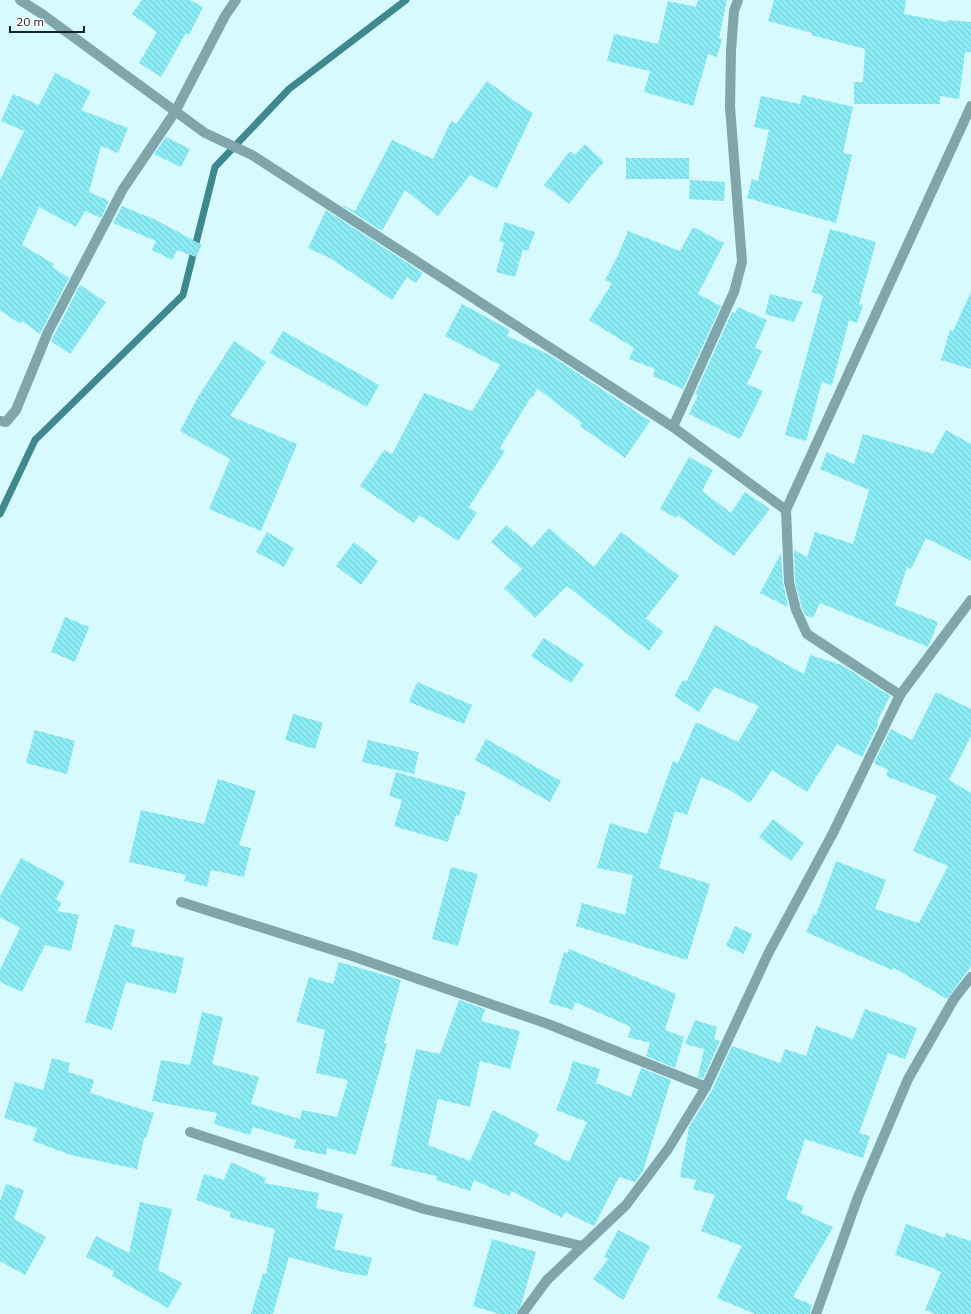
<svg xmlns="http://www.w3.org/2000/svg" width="971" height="1314" font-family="Mulish,sans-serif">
  <defs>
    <pattern id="building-back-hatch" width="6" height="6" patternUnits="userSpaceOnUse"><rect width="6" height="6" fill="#8bebf5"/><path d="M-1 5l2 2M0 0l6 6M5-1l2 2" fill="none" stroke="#77c9d2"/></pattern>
  </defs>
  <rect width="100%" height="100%" fill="#d6fafd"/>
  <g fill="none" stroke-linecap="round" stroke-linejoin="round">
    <path stroke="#3f888f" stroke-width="7" d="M 0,514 L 35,440 L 183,295 L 215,167 L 289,89 L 406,0"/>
  </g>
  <g fill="url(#building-back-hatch)">
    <path d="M 142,0 L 190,0 L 203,7 L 189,35 L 186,33 L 161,77 L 139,63 L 157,32 L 132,14 Z"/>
    <path d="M 698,0 L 727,0 L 719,38 L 722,39 L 717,57 L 708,54 L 693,106 L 644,92 L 650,71 L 607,61 L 614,34 L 658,44 L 668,1 L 696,7 Z"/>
    <path d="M 774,0 L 906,0 L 904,14 L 947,22 L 948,20 L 971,22 L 971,52 L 965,52 L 959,99 L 940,96 L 940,104 L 854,104 L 854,82 L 863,82 L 865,49 L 811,35 L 812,33 L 768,21 Z"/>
    <path d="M 55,73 L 91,91 L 81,110 L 128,128 L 118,153 L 101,146 L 89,192 L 109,201 L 101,218 L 85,211 L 76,227 L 39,207 L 22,245 L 54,264 L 52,267 L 69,278 L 40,334 L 22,321 L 20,324 L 0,310 L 0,180 L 24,131 L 1,121 L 13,94 L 39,105 Z"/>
    <path d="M 487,81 L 517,103 L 533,113 L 497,189 L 470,175 L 438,216 L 405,190 L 382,231 L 340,204 L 355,211 L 392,140 L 433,159 L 451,121 L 456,124 Z"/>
    <path d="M 802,95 L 853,107 L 843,153 L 852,155 L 836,223 L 747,198 L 752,179 L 758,181 L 769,130 L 754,127 L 761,96 L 800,104 Z"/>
    <path d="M 166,137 L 190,149 L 181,167 L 154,154 Z"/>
    <path d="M 585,144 L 604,162 L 590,177 L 569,204 L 544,185 L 570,151 L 575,155 Z"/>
    <rect x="626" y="158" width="63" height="21"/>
    <path d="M 690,180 L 725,182 L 724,201 L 689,199 Z"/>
    <path d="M 122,206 L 156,220 L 202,245 L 196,257 L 177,250 L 172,260 L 152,250 L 156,241 L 113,223 Z"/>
    <path d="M 326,210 L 423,273 L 416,283 L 407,277 L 392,300 L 330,258 L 308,248 Z"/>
    <path d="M 505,222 L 535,232 L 528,251 L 523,249 L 515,277 L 496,272 L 504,243 L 499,241 Z"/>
    <path d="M 693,227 L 724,243 L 698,294 L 721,306 L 683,389 L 653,376 L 655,369 L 629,359 L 634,348 L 589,320 L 612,283 L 605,280 L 619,253 L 628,231 L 680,251 Z"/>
    <path d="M 830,229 L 876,242 L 859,304 L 863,305 L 857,323 L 849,320 L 832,385 L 822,382 L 806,441 L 785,435 L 823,296 L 812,292 Z"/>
    <path d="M 80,285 L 106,302 L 70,354 L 51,341 Z"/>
    <path d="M 971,292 L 971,369 L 941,360 L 950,330 L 953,331 Z"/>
    <path d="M 770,294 L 803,302 L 794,322 L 765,314 Z"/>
    <path d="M 462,304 L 510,330 L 507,336 L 550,355 L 650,421 L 625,458 L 580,426 L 582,423 L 537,388 L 533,397 L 531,397 L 500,448 L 505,451 L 469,507 L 477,513 L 458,541 L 419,515 L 414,523 L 360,486 L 384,450 L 392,454 L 424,393 L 472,411 L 500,365 L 445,336 Z"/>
    <path d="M 738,307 L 767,320 L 755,348 L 762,351 L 747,384 L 763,391 L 740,439 L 689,414 L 698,395 L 695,394 L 732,312 L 735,313 Z"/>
    <path d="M 283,331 L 379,385 L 367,407 L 270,353 Z"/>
    <path d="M 234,341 L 266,362 L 230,416 L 297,444 L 261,531 L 209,509 L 230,459 L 180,431 L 198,397 Z"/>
    <path d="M 946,430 L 971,444 L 971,561 L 926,538 L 911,569 L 907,567 L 895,605 L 938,622 L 928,647 L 820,603 L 813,618 L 805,615 L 802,608 L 795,581 L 794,550 L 807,557 L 815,532 L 853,544 L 869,490 L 820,469 L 827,452 L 854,464 L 863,434 L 933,454 Z"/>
    <path d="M 689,457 L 713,470 L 702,491 L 731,513 L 745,492 L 770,509 L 734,556 L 678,515 L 676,518 L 660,509 Z"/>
    <path d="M 506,525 L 532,547 L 549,528 L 594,567 L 621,532 L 679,576 L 646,618 L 663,632 L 649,651 L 567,586 L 535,618 L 504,588 L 522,569 L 491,542 Z"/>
    <path d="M 267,532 L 294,548 L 284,567 L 256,552 Z"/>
    <path d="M 354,542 L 378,561 L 361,585 L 336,566 Z"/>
    <path d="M 781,553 L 783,582 L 788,607 L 760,593 Z"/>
    <path d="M 65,617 L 89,627 L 75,662 L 51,652 Z"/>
    <path d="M 715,625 L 804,674 L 810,655 L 842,665 L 890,696 L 877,722 L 879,723 L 862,757 L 837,744 L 807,792 L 772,770 L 750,803 L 728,789 L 701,777 L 687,815 L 675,811 L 659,868 L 710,884 L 687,960 L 576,926 L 582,903 L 625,915 L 633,875 L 597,868 L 610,823 L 647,834 L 673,761 L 678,763 L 696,722 L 738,742 L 759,706 L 714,687 L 699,712 L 674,696 L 683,680 L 686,682 Z"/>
    <path d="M 544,638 L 584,664 L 571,683 L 531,656 Z"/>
    <path d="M 417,682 L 472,705 L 464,724 L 409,702 Z"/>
    <path d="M 936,692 L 971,709 L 971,736 L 949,780 L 971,793 L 971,966 L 947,999 L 894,968 L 892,970 L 806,932 L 814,914 L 816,915 L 836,861 L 886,880 L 875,909 L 919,923 L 948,866 L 913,851 L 937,796 L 886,776 L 888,770 L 874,763 L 891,729 L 912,740 Z"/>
    <path d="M 293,714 L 323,723 L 315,749 L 285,740 Z"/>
    <path d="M 35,730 L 75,741 L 67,774 L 26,763 Z"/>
    <path d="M 486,739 L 561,781 L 550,802 L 475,760 Z"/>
    <path d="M 368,740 L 419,752 L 414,774 L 362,762 Z"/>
    <path d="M 396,772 L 466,792 L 459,816 L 456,815 L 448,842 L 394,826 L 402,800 L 389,796 Z"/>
    <path d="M 218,779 L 256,791 L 239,845 L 251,848 L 244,877 L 211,870 L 207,887 L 184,881 L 186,875 L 129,862 L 141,810 L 204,824 Z"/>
    <path d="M 773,819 L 804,843 L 791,861 L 759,837 Z"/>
    <path d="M 21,858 L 65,882 L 56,899 L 62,903 L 57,911 L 79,915 L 71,951 L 45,945 L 22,992 L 0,982 L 0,970 L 20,928 L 0,917 L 0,896 Z"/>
    <path d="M 451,867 L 478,874 L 458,946 L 432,939 Z"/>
    <path d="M 115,924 L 135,930 L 131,946 L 184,958 L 176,994 L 126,982 L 112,1030 L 85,1022 Z"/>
    <path d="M 735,926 L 752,934 L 744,954 L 726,946 Z"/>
    <path d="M 569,949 L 676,994 L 665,1030 L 684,1037 L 675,1068 L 646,1056 L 650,1043 L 628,1037 L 631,1027 L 575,1002 L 573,1010 L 549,1003 L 564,952 L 568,953 Z"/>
    <path d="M 339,962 L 401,980 L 384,1043 L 387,1043 L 356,1155 L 327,1148 L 326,1155 L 294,1148 L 296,1140 L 253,1127 L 250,1135 L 214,1124 L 217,1113 L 152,1101 L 161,1060 L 190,1065 L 202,1012 L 223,1017 L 212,1064 L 259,1077 L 251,1104 L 300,1119 L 302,1110 L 337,1117 L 348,1080 L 316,1073 L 325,1030 L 296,1022 L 309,977 L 333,984 Z"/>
    <path d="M 459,1000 L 485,1009 L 481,1021 L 520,1031 L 510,1069 L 480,1061 L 470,1107 L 438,1099 L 428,1145 L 470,1161 L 493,1110 L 539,1134 L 534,1144 L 569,1162 L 587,1122 L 556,1110 L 568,1079 L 573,1061 L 600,1069 L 596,1083 L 631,1097 L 641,1068 L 671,1080 L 643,1171 L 635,1182 L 619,1177 L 594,1226 L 565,1212 L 562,1218 L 512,1191 L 509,1196 L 474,1180 L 470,1191 L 436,1180 L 437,1176 L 391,1166 L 416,1049 L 440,1054 Z"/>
    <path d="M 865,1009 L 917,1028 L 905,1059 L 888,1053 L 859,1133 L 870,1136 L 863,1158 L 805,1139 L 786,1199 L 804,1206 L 801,1213 L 833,1227 L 793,1297 L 812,1305 L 810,1314 L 755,1314 L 717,1298 L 731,1267 L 742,1246 L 701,1231 L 715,1195 L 693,1189 L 696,1180 L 680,1177 L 689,1127 L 712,1090 L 732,1046 L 780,1063 L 785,1049 L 806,1056 L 816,1026 L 853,1039 Z"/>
    <path d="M 695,1020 L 717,1027 L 714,1039 L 720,1041 L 703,1079 L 698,1077 L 704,1049 L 685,1044 Z"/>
    <path d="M 52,1058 L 70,1063 L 68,1072 L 94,1080 L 90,1093 L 154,1113 L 146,1138 L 144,1138 L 137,1169 L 71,1155 L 33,1141 L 37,1128 L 4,1118 L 15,1082 L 43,1090 Z"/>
    <path d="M 231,1162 L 266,1178 L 264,1183 L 319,1193 L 316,1208 L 343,1214 L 334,1249 L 372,1258 L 367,1276 L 343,1272 L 289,1257 L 273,1314 L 251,1314 L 263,1273 L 266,1274 L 275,1229 L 229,1217 L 231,1212 L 196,1200 L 204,1174 L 224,1180 Z"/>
    <path d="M 6,1184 L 24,1190 L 14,1219 L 46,1237 L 25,1275 L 0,1261 L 0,1201 Z"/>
    <path d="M 140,1202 L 172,1209 L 158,1270 L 182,1283 L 168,1308 L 112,1276 L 114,1271 L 86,1257 L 96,1236 L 129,1253 Z"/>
    <path d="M 906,1224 L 945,1238 L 946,1233 L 971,1241 L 971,1314 L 935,1314 L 925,1310 L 941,1272 L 935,1270 L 936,1269 L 895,1255 Z"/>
    <path d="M 618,1230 L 650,1246 L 623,1300 L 593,1279 L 608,1259 L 604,1257 Z"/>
    <path d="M 492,1239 L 536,1252 L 521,1305 L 516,1314 L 499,1314 L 473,1306 Z"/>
  </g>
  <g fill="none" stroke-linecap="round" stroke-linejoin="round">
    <g stroke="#80a5aa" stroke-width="10">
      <path d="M 20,0 L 42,14 L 205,133 L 252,155 L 673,427 L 786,510"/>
      <path d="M 0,421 L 6,422 L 16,410 L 48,332 L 123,189 L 175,112 L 225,16 L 236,0"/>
      <path d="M 673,427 L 734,292 L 742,262 L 730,107 L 731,51 L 734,11 L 738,0"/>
      <path d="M 900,695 L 807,634 L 796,610 L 789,582 L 786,510 L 971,106"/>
      <path d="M 181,902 L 349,955 L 548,1024 L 706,1087"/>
      <path d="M 190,1132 L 424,1209 L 582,1246"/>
      <path d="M 522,1314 L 547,1280 L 626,1205 L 668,1149 L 706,1087 L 768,954 L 833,833 L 900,695 L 971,600"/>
      <path d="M 816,1314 L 858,1197 L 908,1079 L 954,999 L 971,977"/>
    </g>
  </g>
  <path d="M10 26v6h74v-6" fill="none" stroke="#122325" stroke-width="2"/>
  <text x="16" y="26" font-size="12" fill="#122325" stroke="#ffffff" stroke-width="3" paint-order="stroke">20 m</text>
</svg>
